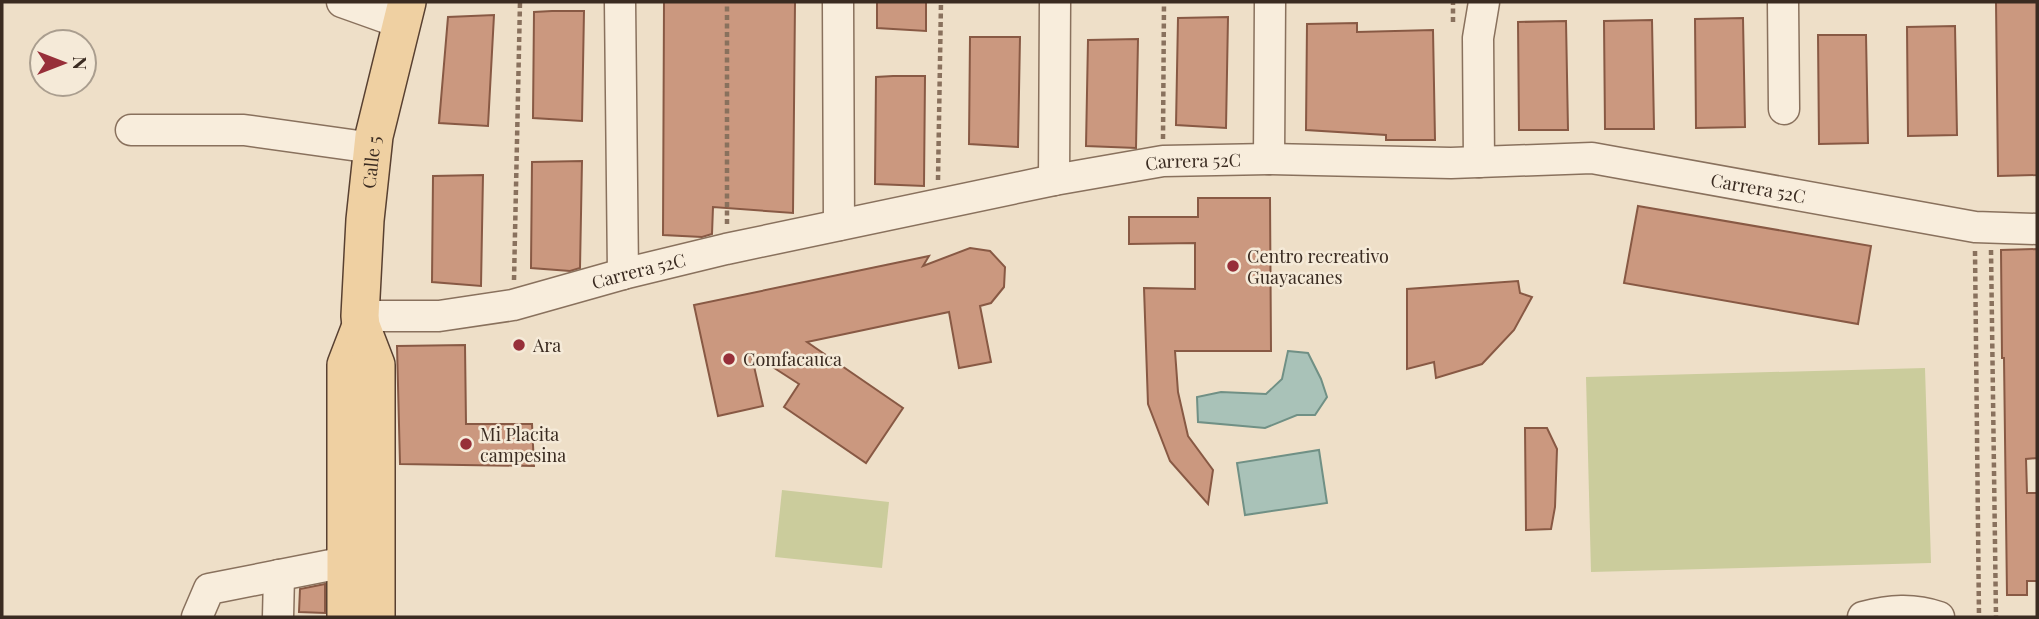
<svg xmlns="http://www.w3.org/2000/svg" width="2039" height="619" font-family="'Playfair Display',serif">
  <rect width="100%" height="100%" fill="#eedfc8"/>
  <g fill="#cbcc9c">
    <path d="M 1925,368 L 1931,563 L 1591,572 L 1586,377 Z"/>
    <path d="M 782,490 L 889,502 L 882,568 L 775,557 Z"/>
  </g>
  <g fill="#a9c2b8" stroke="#709085" stroke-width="2">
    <path d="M 1288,351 L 1308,353 L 1321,379 L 1327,397 L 1315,415 L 1297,415 L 1265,428 L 1198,422 L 1197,397 L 1221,392 L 1266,394 L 1282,379 Z"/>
    <path d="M 1319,450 L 1327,503 L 1245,515 L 1237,463 Z"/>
  </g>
  <g fill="#cb987f" stroke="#885944" stroke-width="2">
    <path d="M 664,2 L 795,2 L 793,213 L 713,207 L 712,234 L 702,237 L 663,235 Z"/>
    <path d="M 877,2 L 926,2 L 926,31 L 877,28 Z"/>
    <path d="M 1996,2 L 2037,2 L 2037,175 L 1998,176 Z"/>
    <path d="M 552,11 L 584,11 L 582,121 L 533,118 L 534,12 Z"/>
    <path d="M 494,15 L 488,126 L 439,123 L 448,17 Z"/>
    <path d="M 1228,17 L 1226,128 L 1176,125 L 1178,18 Z"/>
    <path d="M 1743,18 L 1745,127 L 1696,128 L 1695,19 Z"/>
    <path d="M 1652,20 L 1654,129 L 1605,129 L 1604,21 Z"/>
    <path d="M 1566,21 L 1568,130 L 1519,130 L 1518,22 Z"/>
    <path d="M 1357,23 L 1357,32 L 1433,30 L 1435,140 L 1386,140 L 1386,135 L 1306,130 L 1307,24 Z"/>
    <path d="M 1955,26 L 1957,135 L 1908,136 L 1907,27 Z"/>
    <path d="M 1818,35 L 1866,35 L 1868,143 L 1819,144 Z"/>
    <path d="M 970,37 L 1020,37 L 1018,147 L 969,144 Z"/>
    <path d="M 1138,39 L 1136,148 L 1086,146 L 1088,40 Z"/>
    <path d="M 893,76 L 925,76 L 924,186 L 875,184 L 876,77 Z"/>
    <path d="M 582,161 L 580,268 L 570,271 L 531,268 L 532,162 Z"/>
    <path d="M 483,175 L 481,286 L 432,282 L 433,176 Z"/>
    <path d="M 1198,198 L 1270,198 L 1271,351 L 1175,351 L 1178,392 L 1188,436 L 1213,470 L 1208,504 L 1170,461 L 1148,404 L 1144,288 L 1195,289 L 1195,243 L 1129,244 L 1129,217 L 1198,217 Z"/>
    <path d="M 1638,206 L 1871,246 L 1858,324 L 1624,283 Z"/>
    <path d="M 970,248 L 990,251 L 1005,267 L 1004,287 L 991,303 L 980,306 L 991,362 L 959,368 L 949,312 L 807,342 L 903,408 L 866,463 L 784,407 L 799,384 L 751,353 L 763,406 L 718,416 L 694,305 L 929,256 L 923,266 Z"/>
    <path d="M 2037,249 L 2037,458 L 2026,459 L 2027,493 L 2037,493 L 2037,581 L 2027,581 L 2027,595 L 2007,595 L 2004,358 L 2002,358 L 2001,250 Z"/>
    <path d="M 1518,281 L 1520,293 L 1532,297 L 1514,330 L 1482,364 L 1436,378 L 1434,362 L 1407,369 L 1407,289 Z"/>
    <path d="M 465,345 L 466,424 L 532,424 L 534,466 L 400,464 L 397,346 Z"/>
    <path d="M 1525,428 L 1547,428 L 1557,449 L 1555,507 L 1551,529 L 1526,530 Z"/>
    <path d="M 325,584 L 325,613 L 299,612 L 300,589 Z"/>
  </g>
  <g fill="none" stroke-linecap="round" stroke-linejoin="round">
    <g stroke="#89715d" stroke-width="33">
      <g id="minor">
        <path d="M 342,2 L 401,23"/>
        <path d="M 620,2 L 623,274"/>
        <path d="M 838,2 L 839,225"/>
        <path d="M 1783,2 L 1784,109"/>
        <path d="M 131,130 L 244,130 L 373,148"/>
        <path d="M 1269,159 L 1270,2"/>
        <path d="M 1479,162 L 1478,38 L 1484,2"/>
        <path d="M 1054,180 L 1055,2"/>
        <path id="s1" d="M 360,316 L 439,316 L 513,305 L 623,274 L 726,249 L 1054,180 L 1163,161 L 1269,159 L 1451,163 L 1592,158 L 1975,227 L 2037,229"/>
        <path d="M 197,617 L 209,589 L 346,562"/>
        <path d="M 278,617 L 279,575"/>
        <path d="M 1863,617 C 1890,610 1913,608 1939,617"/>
      </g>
    </g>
    <g stroke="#584031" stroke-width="40">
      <g id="major">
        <path d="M 346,617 L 346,365 L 361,326"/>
        <path id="s2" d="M 376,617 L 376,365 L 361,326 L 360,316 L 365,220 L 374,136 L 407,2"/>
      </g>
    </g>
    <g stroke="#89715d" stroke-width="4.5" stroke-dasharray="5 3.5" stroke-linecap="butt">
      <path d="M 1453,22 L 1453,2"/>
      <path d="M 1163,139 L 1164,2"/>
      <path d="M 938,180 L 941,2"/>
      <path d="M 727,224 L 727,2"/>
      <path d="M 1991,250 L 1996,617"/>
      <path d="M 1975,251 L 1979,617"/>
      <path d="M 514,280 L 520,2"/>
    </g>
    <use href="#minor" stroke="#f8eddc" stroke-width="30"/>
    <use href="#major" stroke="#efd0a2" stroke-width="37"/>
  </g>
  <g fill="#972f39" stroke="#f5ead8" stroke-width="2.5">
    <circle cx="1233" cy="266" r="7"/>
    <circle cx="519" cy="345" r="7"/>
    <circle cx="729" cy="359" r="7"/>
    <circle cx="466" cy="444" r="7"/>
  </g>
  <g text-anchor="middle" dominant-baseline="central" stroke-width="5" stroke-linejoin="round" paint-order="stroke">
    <g font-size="18" fill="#3a2b21" stroke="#f5ead8">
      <text stroke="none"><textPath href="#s2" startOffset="458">Calle 5</textPath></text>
      <text stroke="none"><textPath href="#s1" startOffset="850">Carrera 52C</textPath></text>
      <text stroke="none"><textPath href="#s1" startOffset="1418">Carrera 52C</textPath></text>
      <text stroke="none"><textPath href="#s1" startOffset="284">Carrera 52C</textPath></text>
    </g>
    <g font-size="18" fill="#3a2b21" stroke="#f5ead8" text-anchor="start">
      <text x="1247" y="256">Centro recreativo<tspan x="1247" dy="21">Guayacanes</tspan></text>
      <text x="533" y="345">Ara</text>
      <text x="743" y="359">Comfacauca</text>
      <text x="480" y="434">Mi Placita<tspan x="480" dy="21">campesina</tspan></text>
    </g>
  </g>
  <rect width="2039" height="619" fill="none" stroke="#3a2b21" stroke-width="7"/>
  <g transform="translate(63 63) rotate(90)"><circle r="33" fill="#f5ead8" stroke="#aa9e8f" stroke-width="2"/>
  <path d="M0-5L12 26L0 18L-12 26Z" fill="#972f39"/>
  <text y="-10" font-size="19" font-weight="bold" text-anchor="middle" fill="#3a2b21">N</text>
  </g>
</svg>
